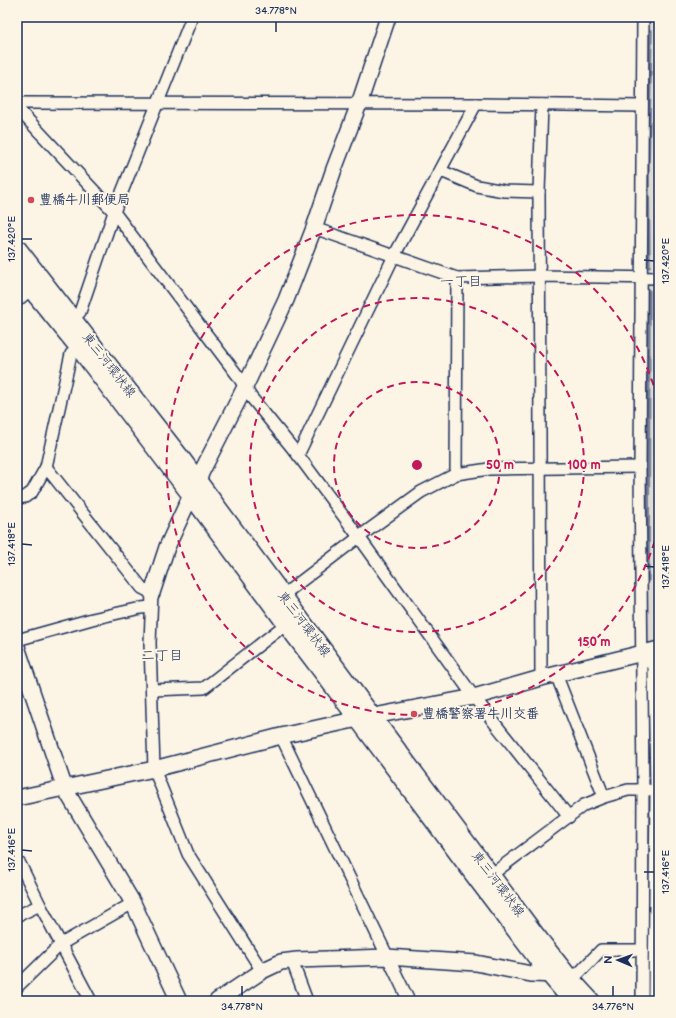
<svg xmlns="http://www.w3.org/2000/svg" width="676" height="1018" font-family="'Balsamiq Sans','Klee One',sans-serif">
  <rect width="100%" height="100%" fill="#fcf5e5"/>
  <filter id="ink" filterUnits="userSpaceOnUse"><feTurbulence type="fractalNoise" baseFrequency=".025" numOctaves="2"/><feDisplacementMap in="SourceGraphic" scale="8" xChannelSelector="R" yChannelSelector="G"/><feConvolveMatrix kernelMatrix="1 2 1 2 8 2 1 2 1" color-interpolation-filters="sRGB"/></filter>
  <g filter="url(#ink)">
    <path fill="#dfdbd4" stroke="#7d8599" d="M 643,17 L 659,17 L 659,649 L 642,653 Z"/>
    <g fill="none" stroke-linecap="round" stroke-linejoin="round">
      <g stroke="#767f94" stroke-width="3.5">
        <path d="M 649,266 L 648,165 L 651,31"/>
        <path d="M 648,580 L 649,291"/>
      </g>
      <g stroke="#1b2f5e" stroke-width="14">
        <g id="street">
          <path d="M 17,103 L 476,104 L 642,106"/>
          <path d="M 17,108 L 114,212 L 238,376 L 251,397 L 298,455 L 359,537 L 474,697 L 569,817"/>
          <path d="M 441,171 L 477,186 L 504,191 L 539,192"/>
          <path d="M 314,228 L 457,278 L 540,276 L 659,278"/>
          <path d="M 17,301 L 31,289"/>
          <path d="M 73,319 L 80,312 L 114,212 L 192,17"/>
          <path d="M 298,455 L 394,256 L 476,104"/>
          <path d="M 46,467 L 142,588 L 152,593 L 150,643 L 154,769 L 188,854 L 262,971"/>
          <path d="M 456,474 L 457,278"/>
          <path d="M 17,498 L 25,497 L 32,492 L 46,467 L 71,354 L 79,348"/>
          <path d="M 283,595 L 359,537 L 421,492 L 456,474 L 489,469 L 640,467"/>
          <path d="M 17,640 L 92,619 L 141,608 L 151,607"/>
          <path d="M 642,653 L 654,666 L 656,790 L 654,1001"/>
          <path d="M 556,674 L 604,797"/>
          <path d="M 541,678 L 539,192 L 542,105"/>
          <path d="M 152,690 L 204,688 L 286,624"/>
          <path d="M 281,736 L 409,1001"/>
          <path d="M 17,864 L 20,864 L 40,905 L 91,1001"/>
          <path d="M 487,878 L 584,805 L 604,797 L 628,790 L 648,790"/>
          <path d="M 17,916 L 40,905"/>
          <path d="M 292,961 L 307,1001"/>
          <path d="M 568,976 L 579,973 L 601,950 L 642,950"/>
          <path d="M 17,987 L 61,944 L 133,903"/>
          <path d="M 642,1001 L 643,790 L 640,467 L 643,17"/>
        </g>
      </g>
      <g stroke="#1b2f5e" stroke-width="18">
        <g id="secondary">
          <path d="M 152,593 L 167,547 L 203,469 L 245,387 L 286,300 L 314,228 L 334,169 L 359,104 L 388,17"/>
          <path d="M 17,647 L 65,789 L 133,903 L 179,1001"/>
          <path d="M 17,798 L 154,769 L 281,736 L 358,719 L 474,697 L 541,678 L 659,649"/>
          <path d="M 217,1001 L 262,971 L 281,962 L 297,960 L 387,957 L 476,963 L 531,974 L 558,975"/>
        </g>
      </g>
      <g stroke="#1b2f5e" stroke-width="20">
        <g id="primary">
          <path d="M 17,248 L 181,458 L 386,735 L 535,934 L 568,976 L 591,1001"/>
          <path d="M 17,272 L 79,348 L 191,495 L 286,624 L 358,719 L 480,883 L 549,974 L 572,1001"/>
        </g>
      </g>
      <use href="#street" stroke="#fcf5e5" stroke-width="11"/>
      <use href="#secondary" stroke="#fcf5e5" stroke-width="15"/>
      <use href="#primary" stroke="#fcf5e5" stroke-width="17"/>
    </g>
  </g>
  <path fill="none" stroke="#1b2f5e" stroke-width="1.5" d="M 276,32 L 276,22M 22,239 L 32,239M 644,260 L 654,261M 22,544 L 32,545M 644,566 L 654,567M 22,850 L 32,851M 644,872 L 654,872M 242,996 L 242,986M 613,996 L 613,986"/>
  <g fill="none" stroke="#c2185b" stroke-width="2" stroke-dasharray="7 5">
    <circle cx="417" cy="465" r="83"/>
    <circle cx="417" cy="465" r="167"/>
    <path d="M658 530A250 250 0 1 1 658 400"/>
  </g>
  <g fill="#d1495b" stroke="#fcf5e5" stroke-width="1.5">
    <circle cx="31" cy="200" r="4"/>
    <circle cx="414" cy="714" r="4"/>
  </g>
  <g text-anchor="middle" dominant-baseline="central" stroke-width="4" stroke-linejoin="round" paint-order="stroke">
    <g font-size="13" font-weight="bold" fill="#1b2f5e" stroke="#fcf5e5" text-anchor="start">
      <text x="39" y="200">豊橋牛川郵便局</text>
      <text x="422" y="714">豊橋警察署牛川交番</text>
    </g>
    <g font-size="13" fill="#1b2f5e" stroke="#fcf5e5">
      <text transform="translate(109 365) rotate(52)">東三河環状線</text>
      <text transform="translate(304 624) rotate(53)">東三河環状線</text>
      <text transform="translate(498 884) rotate(53)">東三河環状線</text>
    </g>
    <g font-size="14" fill="#1b2f5e" stroke="#fcf5e5">
      <text x="461" y="281">一丁目</text>
      <text x="162" y="655">二丁目</text>
    </g>
  </g>
  <circle cx="417" cy="465" r="6" fill="#c2185b" stroke="#fcf5e5" stroke-width="2"/>
  <g font-size="12" text-anchor="middle" font-weight="bold" fill="#c2185b" stroke="#fcf5e5" stroke-width="4" stroke-linejoin="round" paint-order="stroke">
    <text x="500" y="469">50 m</text>
    <text x="584" y="469">100 m</text>
    <text x="594" y="646">150 m</text>
  </g>
  <rect width="676" height="1018" fill="none" stroke="#fcf5e5" stroke-width="44"/>
  <g transform="translate(618 960) rotate(272)" stroke="#fcf5e5" stroke-width="3" paint-order="stroke">
  <path d="M0-3L7 15L0 10L-7 15Z" fill="#1b2f5e"/>
  <text y="-6" font-size="11" font-weight="bold" text-anchor="middle" fill="#1b2f5e">N</text>
  </g>
  <rect x="22" y="22" width="632" height="974" fill="none" stroke="#1b2f5e" stroke-width="1.5"/>
  <g font-size="10" text-anchor="middle" fill="#1b2f5e">
    <text x="276" y="14">34.778°N</text>
    <text transform="translate(11 239) rotate(-90)" y="4">137.420°E</text>
    <text transform="translate(665 261) rotate(-90)" y="4">137.420°E</text>
    <text transform="translate(11 544) rotate(-90)" y="4">137.418°E</text>
    <text transform="translate(665 567) rotate(-90)" y="4">137.418°E</text>
    <text transform="translate(11 850) rotate(-90)" y="4">137.416°E</text>
    <text transform="translate(665 872) rotate(-90)" y="4">137.416°E</text>
    <text x="242" y="1010">34.778°N</text>
    <text x="613" y="1010">34.776°N</text>
  </g>
</svg>
